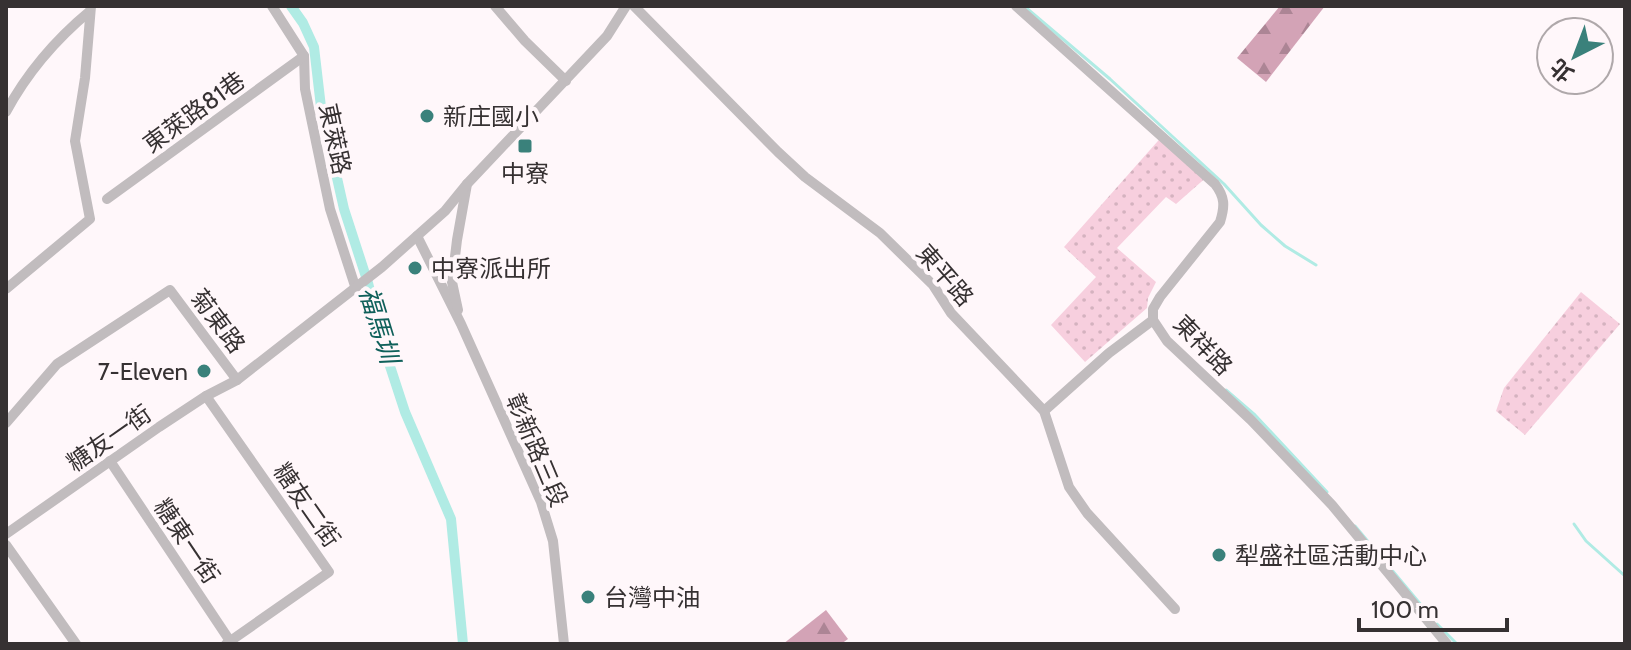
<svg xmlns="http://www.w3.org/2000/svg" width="1631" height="650" font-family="Cabin,'Noto Sans TC',sans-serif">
  <defs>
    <pattern id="grass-dots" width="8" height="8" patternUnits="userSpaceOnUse" patternTransform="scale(2)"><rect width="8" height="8" fill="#f7cfde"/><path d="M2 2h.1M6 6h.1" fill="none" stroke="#d4b2bf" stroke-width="1.8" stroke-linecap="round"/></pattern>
    <pattern id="forest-firs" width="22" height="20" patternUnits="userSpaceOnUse" patternTransform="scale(2)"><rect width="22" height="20" fill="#d3a3b6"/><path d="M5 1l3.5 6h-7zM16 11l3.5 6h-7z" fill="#ac8595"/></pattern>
  </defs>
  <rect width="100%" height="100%" fill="#fff7fa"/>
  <g fill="url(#grass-dots)">
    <path d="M 1165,133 L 1209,175 L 1176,204 L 1166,197 L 1117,248 L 1156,282 L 1148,298 L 1147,308 L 1085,362 L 1051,325 L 1096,277 L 1064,247 Z"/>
    <path d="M 1581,292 L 1620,324 L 1525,435 L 1496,411 L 1504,388 Z"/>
  </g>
  <g fill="url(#forest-firs)">
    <path d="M 1280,6 L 1325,6 L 1266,82 L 1237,58 Z"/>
    <path d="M 826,610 L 848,639 L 841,644 L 783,644 Z"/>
  </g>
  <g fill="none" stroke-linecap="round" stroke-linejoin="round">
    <g stroke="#b0ebe4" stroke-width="3">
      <path d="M 1024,6 L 1110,79 L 1224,184 L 1261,225 L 1285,246 L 1316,265"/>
      <path d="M 1226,390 L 1255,415 L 1327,492"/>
      <path d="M 1574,524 L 1586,541 L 1625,576"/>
      <path d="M 1355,526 L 1427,612"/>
      <path d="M 1437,624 L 1457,644"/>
    </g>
    <path stroke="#b0ebe4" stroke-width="10" d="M 291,6 L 303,23 L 314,47 L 321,107 L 344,209 L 368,283 L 387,357 L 405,412 L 451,519 L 463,644"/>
    <g stroke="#c1bcbe" stroke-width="10">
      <path d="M 272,6 L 304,56 L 305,89 L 330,209 L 355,286"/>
      <path d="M 495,6 L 525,41 L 566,81"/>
      <path d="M 634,6 L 778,152 L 805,177 L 880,233 L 933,285 L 951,313 L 1044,411 L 1069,487 L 1087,513 L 1175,609"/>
      <path d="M 1016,6 L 1215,184 C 1225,197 1225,206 1220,222 L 1160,297 L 1153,309 L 1153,320 L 1167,341 L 1251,420 L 1332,505 L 1447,644"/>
      <path d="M 6,112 C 28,71 55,40 90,11"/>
      <path d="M 107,199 L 304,56"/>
      <path d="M 417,236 L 461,324 L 541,502 L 553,541 L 564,644"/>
      <path d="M 6,289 L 90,219 L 75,141 L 85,78 L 91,6"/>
      <path d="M 458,310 L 452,282 L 457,240 L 467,184 L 607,36 L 626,6"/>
      <path d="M 206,396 L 329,572 L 226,644"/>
      <path d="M 1044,411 L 1109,353 L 1153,320"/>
      <path d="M 6,423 L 57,364 L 170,290 L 237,380"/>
      <path d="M 110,461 L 232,644"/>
      <path d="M 6,534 L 159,427 L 206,396 L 237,380 L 382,267 L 445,211 L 467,184"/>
      <path d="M 6,545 L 76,644"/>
    </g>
  </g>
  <g fill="#3a817b" stroke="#fff7fa" stroke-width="3">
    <circle cx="427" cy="116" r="8"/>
    <rect x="517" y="138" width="16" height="16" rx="4"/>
    <circle cx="415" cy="268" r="8"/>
    <circle cx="204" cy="371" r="8"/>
    <circle cx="1219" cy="555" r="8"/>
    <circle cx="588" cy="597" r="8"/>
  </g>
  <g text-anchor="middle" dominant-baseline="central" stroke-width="8" stroke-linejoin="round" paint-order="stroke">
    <g font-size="24" fill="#363132" stroke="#fff7fa">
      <text transform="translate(194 112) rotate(-36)">東萊路81巷</text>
      <text transform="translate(335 139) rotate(78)">東萊路</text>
      <text transform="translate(945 275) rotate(49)">東平路</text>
      <text transform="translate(218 321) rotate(53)">菊東路</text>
      <text transform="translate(1203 345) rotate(46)">東祥路</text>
      <text transform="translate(109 438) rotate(-35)">糖友一街</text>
      <text transform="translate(537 450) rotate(67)">彰新路三段</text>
      <text transform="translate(307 505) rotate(55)">糖友二街</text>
      <text transform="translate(187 541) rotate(56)">糖東一街</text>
    </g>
    <g font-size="24" fill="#363132" stroke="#fff7fa" text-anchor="start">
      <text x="443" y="116">新庄國小</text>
      <text x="525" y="173" text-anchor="middle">中寮</text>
      <text x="431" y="268">中寮派出所</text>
      <text x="188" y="371" text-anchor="end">7-Eleven</text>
      <text x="1235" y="555">犁盛社區活動中心</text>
      <text x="604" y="597">台灣中油</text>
    </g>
    <g font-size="26" font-style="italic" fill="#0f605a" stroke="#fff7fa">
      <text transform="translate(379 325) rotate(73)">福馬圳</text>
    </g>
  </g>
  <rect width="1631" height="650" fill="none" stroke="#363132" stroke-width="16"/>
  <g transform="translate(1575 56) rotate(222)"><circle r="38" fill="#fff7fa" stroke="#afa8aa" stroke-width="2"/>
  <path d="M0-6L14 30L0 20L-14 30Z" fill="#3a817b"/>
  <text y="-12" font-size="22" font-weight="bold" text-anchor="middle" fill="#363132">北</text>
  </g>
  <path d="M1359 618v12h148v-12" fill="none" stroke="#363132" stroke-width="4"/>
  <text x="1371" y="618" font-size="24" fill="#363132" stroke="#fff7fa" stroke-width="6" paint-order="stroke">100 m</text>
</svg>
